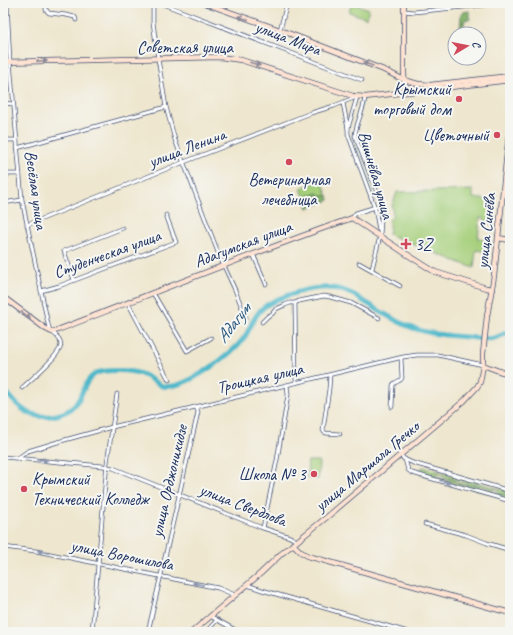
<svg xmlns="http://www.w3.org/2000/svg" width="513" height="635" font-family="Caveat,sans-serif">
  <defs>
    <pattern id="forest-crowns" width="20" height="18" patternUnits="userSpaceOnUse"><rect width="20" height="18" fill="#84b26a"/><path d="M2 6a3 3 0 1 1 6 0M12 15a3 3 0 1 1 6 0" fill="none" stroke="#6b915a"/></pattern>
  </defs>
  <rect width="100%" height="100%" fill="#f6f6f2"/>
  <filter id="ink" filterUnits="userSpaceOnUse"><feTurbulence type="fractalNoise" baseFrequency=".025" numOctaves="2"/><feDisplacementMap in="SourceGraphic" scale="8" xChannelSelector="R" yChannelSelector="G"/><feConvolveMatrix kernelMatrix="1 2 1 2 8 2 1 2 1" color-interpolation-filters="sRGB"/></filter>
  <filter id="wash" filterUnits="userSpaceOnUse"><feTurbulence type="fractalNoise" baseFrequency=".012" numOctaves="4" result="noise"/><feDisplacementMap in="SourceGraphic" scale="16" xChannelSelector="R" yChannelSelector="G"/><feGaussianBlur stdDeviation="0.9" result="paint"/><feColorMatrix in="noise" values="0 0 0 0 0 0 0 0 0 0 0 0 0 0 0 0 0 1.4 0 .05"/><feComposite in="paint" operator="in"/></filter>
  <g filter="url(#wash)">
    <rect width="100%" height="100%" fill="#eee6ce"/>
    <g fill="#a6cf7a" stroke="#607f6c">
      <path d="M 352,3 L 369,9 L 366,18 L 349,12 Z"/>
      <path d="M 322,180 L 329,200 L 308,208 L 301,188 Z"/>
      <path d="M 473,190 L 473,198 L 490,200 L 490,203 L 492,203 L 491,224 L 486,223 L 486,222 L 484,218 L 480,218 L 478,239 L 489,240 L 488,252 L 476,250 L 474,268 L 458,262 L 388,234 L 390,230 L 389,227 L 389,220 L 393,216 L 392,206 L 397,192 Z"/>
      <path d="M 308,461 L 319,461 L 318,479 L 307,478 Z"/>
      <path d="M 423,467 L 510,492 L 510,495 L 499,493 L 497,489 L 495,489 L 493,490 L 488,488 L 478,485 L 468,484 L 459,479 L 454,480 L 440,474 L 433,474 L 423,471 L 421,468 Z"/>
      <path d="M 421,473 L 423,473 L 434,476 L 436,476 L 443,479 L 449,479 L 463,484 L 477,486 L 479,487 L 482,490 L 488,490 L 499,494 L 510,496 L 510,499 L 428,476 L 420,474 Z"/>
    </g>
    <g fill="url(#forest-crowns)" stroke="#507064">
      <path d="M 469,11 L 470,13 L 470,19 L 469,20 L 465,19 L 463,31 L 465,32 L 472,31 L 483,32 L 483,33 L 461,34 L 460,31 L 461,13 L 463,12 Z"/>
      <path d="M 317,193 L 323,196 L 328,195 L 329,200 L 308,208 L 304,197 L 307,197 L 309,195 L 312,195 Z"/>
    </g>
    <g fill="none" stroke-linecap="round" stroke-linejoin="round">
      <path stroke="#4eb8ca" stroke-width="1" d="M 362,102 L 353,135 L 356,146 L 378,202"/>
      <path stroke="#4eb8ca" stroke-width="5" d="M 3,388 C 18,408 31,421 57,415 C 64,413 70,411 75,405 C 83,395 84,381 95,374 C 104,369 131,370 141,374 C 148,377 155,382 162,386 C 184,391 231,355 244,338 C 251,328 253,316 263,308 C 274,298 305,289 320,288 C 330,287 343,289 352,294 C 357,296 361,300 365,302 C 380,311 396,322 413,328 C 430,334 449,336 467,337 C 486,339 494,342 510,330"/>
    </g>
  </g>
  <g filter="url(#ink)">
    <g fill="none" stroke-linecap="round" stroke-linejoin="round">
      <g stroke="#3b4a6f" stroke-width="4.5">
        <g id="minor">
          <path d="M 7,3 L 10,62 L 22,200 L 48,324 L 50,331"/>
          <path d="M 46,3 L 46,10 L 49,13 L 66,15 L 75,17 L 76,20"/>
          <path d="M 153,3 L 153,22 L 158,59 L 166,107 L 175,140 L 219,255 L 235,290 L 246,318"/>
          <path d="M 160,3 L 362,80"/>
          <path d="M 404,11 L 414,12 L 504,3"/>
          <path d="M 280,30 L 287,3"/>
          <path d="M 357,97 L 348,128 L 348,134 L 375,208 L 379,230"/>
          <path d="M 365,97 C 364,111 356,122 355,136 L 382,205 L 380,236 L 372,269"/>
          <path d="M 3,103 L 13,104"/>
          <path d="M 343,103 L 348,129"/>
          <path d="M 3,140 L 17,140"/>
          <path d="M 17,148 L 166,107"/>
          <path d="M 3,174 L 20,174"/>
          <path d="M 3,203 L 22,200"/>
          <path d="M 352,218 L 356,213 L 382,205"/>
          <path d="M 27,225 L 184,162 L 311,113 L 334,106 L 356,97"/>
          <path d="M 253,254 L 266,284"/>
          <path d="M 359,263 L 400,286"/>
          <path d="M 74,280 L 64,251 L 123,228"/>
          <path d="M 41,291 L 59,286 L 176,242 L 166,215"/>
          <path d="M 153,293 L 187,351 L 211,338"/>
          <path d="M 128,303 L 169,380"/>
          <path d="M 295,303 L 296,383"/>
          <path d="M 262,322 L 268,316 L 272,314 L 276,309 L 285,305 L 290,303 L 295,303 L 299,301 L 324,296 L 330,297 L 351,303 L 379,318"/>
          <path d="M 330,375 L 329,389 L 323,430 L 324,432 L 326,433 L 340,434"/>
          <path d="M 22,388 C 30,380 60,356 61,345 C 61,339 56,335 52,332"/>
          <path d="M 392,407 L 393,385 C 395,381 400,382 402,378 L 401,358"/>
          <path d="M 400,454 L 404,459 L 413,463 L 510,491"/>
          <path d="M 3,457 L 103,466 L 113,468 L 260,527 L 290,537 L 295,540 L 294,544"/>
          <path d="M 18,458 L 28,451 L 61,441 L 112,427 L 403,357 L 417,355 L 438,355 L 483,365"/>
          <path d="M 405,459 L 408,470 L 412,473 L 510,501"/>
          <path d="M 425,524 L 466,535 L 487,543 L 510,550"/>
          <path d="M 263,528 L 277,460 L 288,395 L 287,385"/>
          <path d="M 3,547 L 36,551 L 218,588 L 235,595"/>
          <path d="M 247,585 L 262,590 L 408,632"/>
          <path d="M 210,616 L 239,632"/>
          <path d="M 3,631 L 10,632"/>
          <path d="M 92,632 L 107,463 L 117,394"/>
          <path d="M 148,632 L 198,412 L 196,407"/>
          <path d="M 206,632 L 217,620"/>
        </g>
      </g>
      <g stroke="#3b4a6f" stroke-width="6">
        <g id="secondary">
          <path d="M 204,3 L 280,30 L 384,70 L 404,80 L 418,84 L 430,85 L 510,76"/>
          <path d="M 404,3 L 404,73 L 405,92"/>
          <path d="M 3,62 L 220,57 L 241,60 L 353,96 L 365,97 L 510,80"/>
          <path d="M 498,238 L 510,240"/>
          <path d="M 3,297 L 46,329 L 52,332 L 55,331 C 154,293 252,253 352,218 L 408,255 L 435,272 L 486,288 L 492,289"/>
          <path d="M 483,365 L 499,371 L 510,374"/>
          <path d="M 293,544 L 301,552 L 308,556 L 510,613"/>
          <path d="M 192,632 L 261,573 L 281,554 L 327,517 L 464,401 L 477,387 L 480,382 L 483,365 L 483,354 L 487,316 L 494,276 L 510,124"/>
        </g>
      </g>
      <use href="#minor" stroke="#fff" stroke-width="3"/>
      <use href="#secondary" stroke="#fee3d2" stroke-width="4.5"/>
    </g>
    <defs><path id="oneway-solid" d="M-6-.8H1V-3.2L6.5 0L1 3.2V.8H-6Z"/></defs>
    <g fill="#8c8998">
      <use href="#oneway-solid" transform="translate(243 18) rotate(-160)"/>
      <use href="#oneway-solid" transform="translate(42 61) rotate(-1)"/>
      <use href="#oneway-solid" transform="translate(255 64) rotate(17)"/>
      <use href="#oneway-solid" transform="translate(368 64) rotate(-159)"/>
      <use href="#oneway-solid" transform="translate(26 315) rotate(37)"/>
    </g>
    <g fill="#8d97ae">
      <use href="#oneway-solid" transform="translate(42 460) rotate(4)"/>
      <use href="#oneway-solid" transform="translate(445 482) rotate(16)"/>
      <use href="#oneway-solid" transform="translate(43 552) rotate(-168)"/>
      <use href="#oneway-solid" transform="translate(198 584) rotate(-168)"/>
    </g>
  </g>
  <g fill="#d1495b" stroke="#f6f6f2" stroke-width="1.5">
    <circle cx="459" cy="99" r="4"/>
    <circle cx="497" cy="135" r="4"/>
    <circle cx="289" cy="162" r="4"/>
    <path d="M404 238h4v4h4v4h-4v4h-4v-4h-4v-4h4z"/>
    <circle cx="314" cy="474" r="4"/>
    <circle cx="24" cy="489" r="4"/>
  </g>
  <g text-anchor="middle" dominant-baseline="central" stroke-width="4" stroke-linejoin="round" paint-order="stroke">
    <g font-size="17" fill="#1b2f5e" stroke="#f6f6f2">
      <text transform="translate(288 38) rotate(21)">улица Мира</text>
      <text x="185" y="47">Советская улица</text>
      <text transform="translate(187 148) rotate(-21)">улица Ленина</text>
      <text transform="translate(376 175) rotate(74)">Вишнёвая улица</text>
      <text transform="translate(36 190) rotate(82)">Весёлая улица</text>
      <text transform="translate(486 231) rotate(-84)">улица Синёва</text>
      <text transform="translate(243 244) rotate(-21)">Адагумская улица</text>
      <text transform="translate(107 254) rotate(-20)">Студенческая улица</text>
      <text transform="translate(260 378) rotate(-13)">Троицкая улица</text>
      <text transform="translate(367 466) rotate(-40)">улица Маршала Гречко</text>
      <text transform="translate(169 481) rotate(-77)">улица Орджоникидзе</text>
      <text transform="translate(243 505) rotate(21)">улица Свердлова</text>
      <text transform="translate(122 555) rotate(11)">улица Ворошилова</text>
    </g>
    <g font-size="17" fill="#1b2f5e" stroke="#f6f6f2" text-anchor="end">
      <text x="451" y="89">Крымский<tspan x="451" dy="20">торговый дом</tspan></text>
      <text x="489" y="135">Цветочный</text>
      <text x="289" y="179" text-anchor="middle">Ветеринарная<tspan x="289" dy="20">лечебница</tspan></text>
      <text x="415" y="244" text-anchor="start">3Z</text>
      <text x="306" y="474">Школа № 3</text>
      <text x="32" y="479" text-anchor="start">Крымский<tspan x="32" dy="20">Технический Колледж</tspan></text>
    </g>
    <g font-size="18" font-style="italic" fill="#2a587e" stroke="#f6f6f2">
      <text transform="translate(233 323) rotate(-52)">Адагум</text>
    </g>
  </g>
  <rect width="513" height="635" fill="none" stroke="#f6f6f2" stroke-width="16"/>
  <g transform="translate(467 46) rotate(80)"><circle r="19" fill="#f6f6f2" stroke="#9ea6b7"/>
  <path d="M0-3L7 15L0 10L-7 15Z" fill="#d1495b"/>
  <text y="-6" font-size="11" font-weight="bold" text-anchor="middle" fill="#1b2f5e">С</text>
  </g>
</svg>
